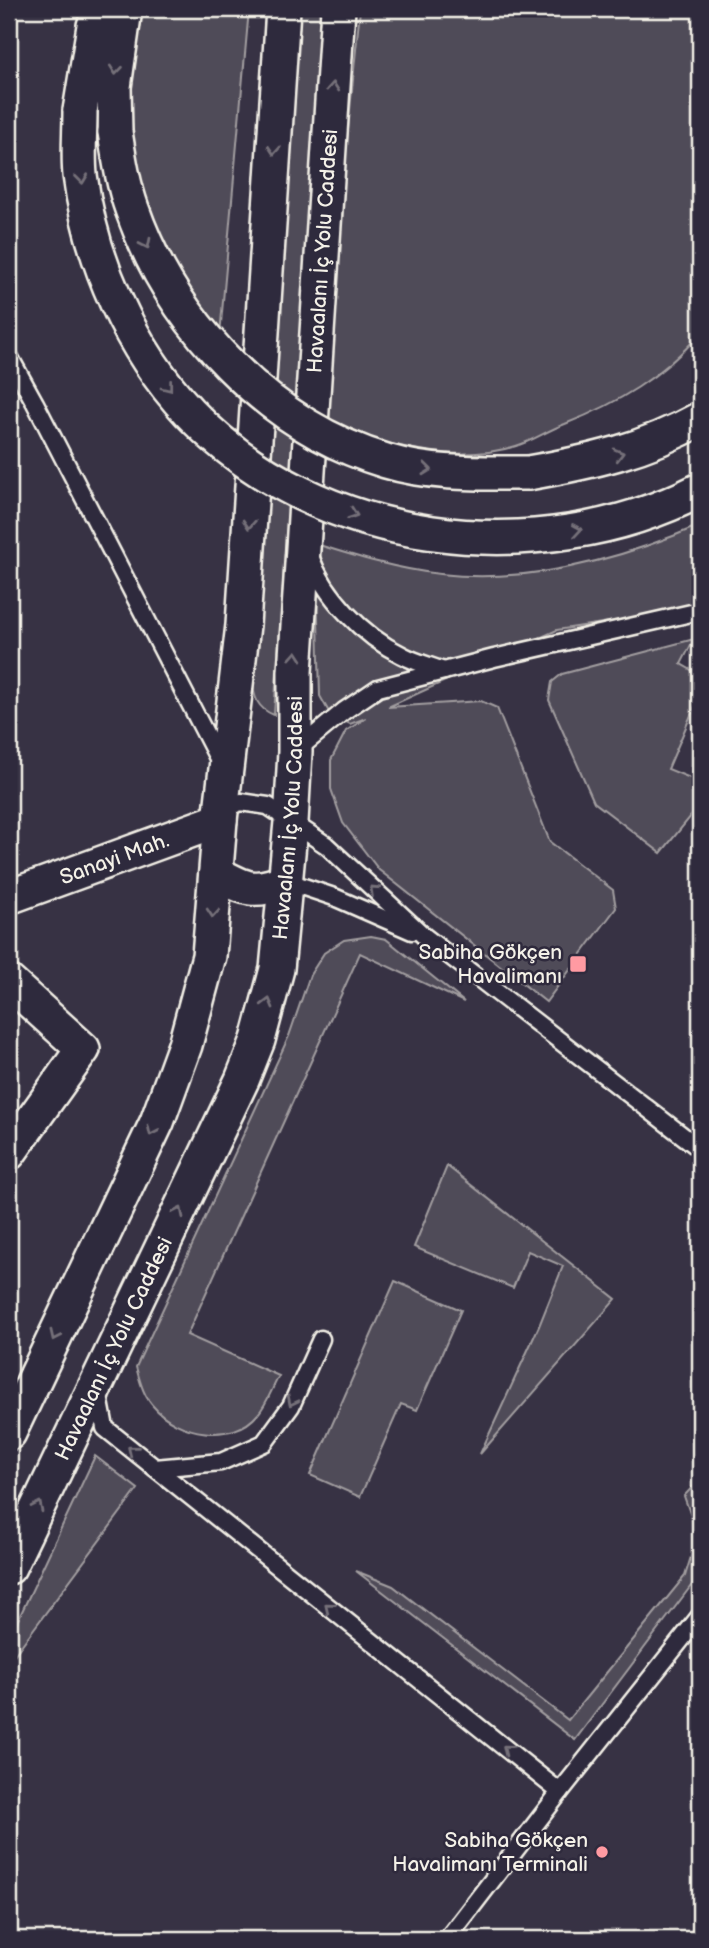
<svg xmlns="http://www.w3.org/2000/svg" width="709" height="1948" font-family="'Balsamiq Sans',sans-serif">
  <rect width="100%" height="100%" fill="#373244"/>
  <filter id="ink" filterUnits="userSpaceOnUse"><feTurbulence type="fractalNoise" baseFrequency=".0143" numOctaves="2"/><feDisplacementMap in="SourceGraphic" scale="14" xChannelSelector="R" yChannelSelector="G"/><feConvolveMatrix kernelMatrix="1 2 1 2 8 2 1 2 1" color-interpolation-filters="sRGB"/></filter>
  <g filter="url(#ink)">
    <g fill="#504b59" stroke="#a29ea0" stroke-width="2">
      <path d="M 142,9 L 249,9 L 219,346 L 198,324 L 129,165 L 130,61 Z"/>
      <path d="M 298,9 L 322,9 L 274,715 C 258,709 253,697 253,680 Z"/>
      <path d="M 360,9 L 700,9 L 700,334 C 661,377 619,403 565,424 C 548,430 533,441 516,446 C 452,466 380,443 319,422 Z"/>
      <path d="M 700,525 L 700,608 L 557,630 L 388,707 L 481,701 L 497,708 L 550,842 L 613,890 L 616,908 L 546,1002 L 379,870 L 343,823 L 331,789 L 331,760 L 346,731 L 366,718 L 350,724 L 330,714 L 320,696 L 316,544 C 357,557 397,569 440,574 C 529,584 619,560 700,525 Z"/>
      <path d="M 694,639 L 681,664 L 700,675 L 700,694 L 668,769 L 700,782 L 700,805 L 661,853 L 594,802 L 549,700 L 552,682 L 562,674 Z"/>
      <path d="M 371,936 L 386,939 L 464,1002 L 360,953 L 187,1335 L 279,1376 C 272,1388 267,1404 258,1414 C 233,1445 177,1435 153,1406 C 143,1395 140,1381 136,1367 L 289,1036 L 310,975 L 324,953 L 344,940 Z"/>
      <path d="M 447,1166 L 616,1299 L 480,1454 L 539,1326 L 563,1266 L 528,1251 L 513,1288 L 414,1247 Z"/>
      <path d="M 395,1281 L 461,1310 L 417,1410 L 401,1404 L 360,1497 L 310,1475 Z"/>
      <path d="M 95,1456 L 138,1489 L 9,1662 L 9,1639 Z"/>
      <path d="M 700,1479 L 700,1574 L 575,1740 L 356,1571 L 393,1586 L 568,1720 L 685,1576 L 694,1547 L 692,1519 L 684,1496 Z"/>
    </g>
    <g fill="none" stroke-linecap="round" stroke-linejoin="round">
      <g stroke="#f4f1e8" stroke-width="21">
        <g id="service">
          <path d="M 9,356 L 35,403 L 221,764"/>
          <path d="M 310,556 C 324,596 363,636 402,655 C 415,662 430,666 444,671"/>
          <path d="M 297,750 L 344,711 L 378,688 L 494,658 L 700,611"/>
          <path d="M 222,809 L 241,802 L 268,806 L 326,845 L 424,936 L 700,1149"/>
          <path d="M 286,881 L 334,897 L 412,931"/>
          <path d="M 98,1391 L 105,1428 L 560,1792"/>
          <path d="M 155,1468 L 221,1462 L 264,1443 L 291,1406 L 321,1339"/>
          <path d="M 447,1939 L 560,1792 L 700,1616"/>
        </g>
      </g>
      <g stroke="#f4f1e8" stroke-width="38">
        <g id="minor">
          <path d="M 80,111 L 94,26 L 100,9"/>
          <path d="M 115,132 L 114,87 L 125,9"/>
          <path d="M 528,473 C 591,462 644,450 700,419"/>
          <path d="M 216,873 C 246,889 252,894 286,881"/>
          <path id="s1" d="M 9,897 L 220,820"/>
          <path d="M 9,982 L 83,1049 L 9,1153"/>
          <path d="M 9,1433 L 157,1122 L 185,1045 L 209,956 L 220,820 L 243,625 L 283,9"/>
          <path id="s2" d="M 9,1567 L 242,1080 L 258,1040 L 277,969 L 291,822 L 295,752 L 295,672 L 338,9"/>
        </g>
      </g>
      <use href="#service" stroke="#2f2a3d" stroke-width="16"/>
      <use href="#minor" stroke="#2f2a3d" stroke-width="33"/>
      <g stroke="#f4f1e8" stroke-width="38" stroke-linecap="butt">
        <g id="minor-bridge">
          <path d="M 80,111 C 80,132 78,154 80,175 C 91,261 130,349 189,412 C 317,547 538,573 700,490"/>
          <path d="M 115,132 C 119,157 123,184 132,209 C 172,324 269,426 386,461 C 432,475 481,473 528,473"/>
        </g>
      </g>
      <use href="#minor-bridge" stroke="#2f2a3d" stroke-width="33"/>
    </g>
    <defs><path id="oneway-chevron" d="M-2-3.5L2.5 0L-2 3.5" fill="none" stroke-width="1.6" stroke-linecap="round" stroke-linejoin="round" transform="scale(1.75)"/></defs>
    <g stroke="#747079">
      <use href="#oneway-chevron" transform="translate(116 70) rotate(96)"/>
      <use href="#oneway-chevron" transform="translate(333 87) rotate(-86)"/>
      <use href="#oneway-chevron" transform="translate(274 150) rotate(94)"/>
      <use href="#oneway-chevron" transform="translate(82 179) rotate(83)"/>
      <use href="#oneway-chevron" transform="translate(146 244) rotate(64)"/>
      <use href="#oneway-chevron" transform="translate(168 387) rotate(52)"/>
      <use href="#oneway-chevron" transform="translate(619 454) rotate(-15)"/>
      <use href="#oneway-chevron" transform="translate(427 469) rotate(6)"/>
      <use href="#oneway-chevron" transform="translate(353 514) rotate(19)"/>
      <use href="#oneway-chevron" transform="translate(249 524) rotate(94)"/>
      <use href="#oneway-chevron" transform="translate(577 530) rotate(-9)"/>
      <use href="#oneway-chevron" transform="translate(296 656) rotate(-86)"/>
      <use href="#oneway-chevron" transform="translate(374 890) rotate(-137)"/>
      <use href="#oneway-chevron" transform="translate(213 913) rotate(94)"/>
      <use href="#oneway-chevron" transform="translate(268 1003) rotate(-75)"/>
      <use href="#oneway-chevron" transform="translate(152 1131) rotate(115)"/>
      <use href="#oneway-chevron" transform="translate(179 1212) rotate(-64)"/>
      <use href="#oneway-chevron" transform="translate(55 1336) rotate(115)"/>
      <use href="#oneway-chevron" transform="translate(292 1401) rotate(117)"/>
      <use href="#oneway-chevron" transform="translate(132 1450) rotate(-141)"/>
      <use href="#oneway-chevron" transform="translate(38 1506) rotate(-64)"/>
      <use href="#oneway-chevron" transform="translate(329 1607) rotate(-141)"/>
      <use href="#oneway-chevron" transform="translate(507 1749) rotate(-141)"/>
    </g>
  </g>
  <g fill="#ff9aa2" stroke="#2f2a3d" stroke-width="2.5">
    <rect x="569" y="955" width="18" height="18" rx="3.5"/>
    <circle cx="602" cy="1852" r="7"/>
  </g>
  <g text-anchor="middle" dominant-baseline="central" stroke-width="5" stroke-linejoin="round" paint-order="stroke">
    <g font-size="21" fill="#f4f1e8" stroke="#2f2a3d">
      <text stroke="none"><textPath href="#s2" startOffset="1376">Havaalanı İç Yolu Caddesi</textPath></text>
      <text stroke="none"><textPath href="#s2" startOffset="808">Havaalanı İç Yolu Caddesi</textPath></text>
      <text stroke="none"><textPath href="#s1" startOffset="112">Sanayi Mah.</textPath></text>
      <text stroke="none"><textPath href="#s2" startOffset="242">Havaalanı İç Yolu Caddesi</textPath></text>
    </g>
    <g font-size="21" fill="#f4f1e8" stroke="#2f2a3d" text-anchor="end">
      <text x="562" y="952">Sabiha Gökçen<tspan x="562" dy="24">Havalimanı</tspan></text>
      <text x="588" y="1840">Sabiha Gökçen<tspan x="588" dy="24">Havalimanı Terminali</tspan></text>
    </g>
  </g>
  <rect width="709" height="1948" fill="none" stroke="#2f2a3d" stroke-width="35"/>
  <rect x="18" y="18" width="674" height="1913" fill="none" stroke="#f4f1e8" stroke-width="2.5" filter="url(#ink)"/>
</svg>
